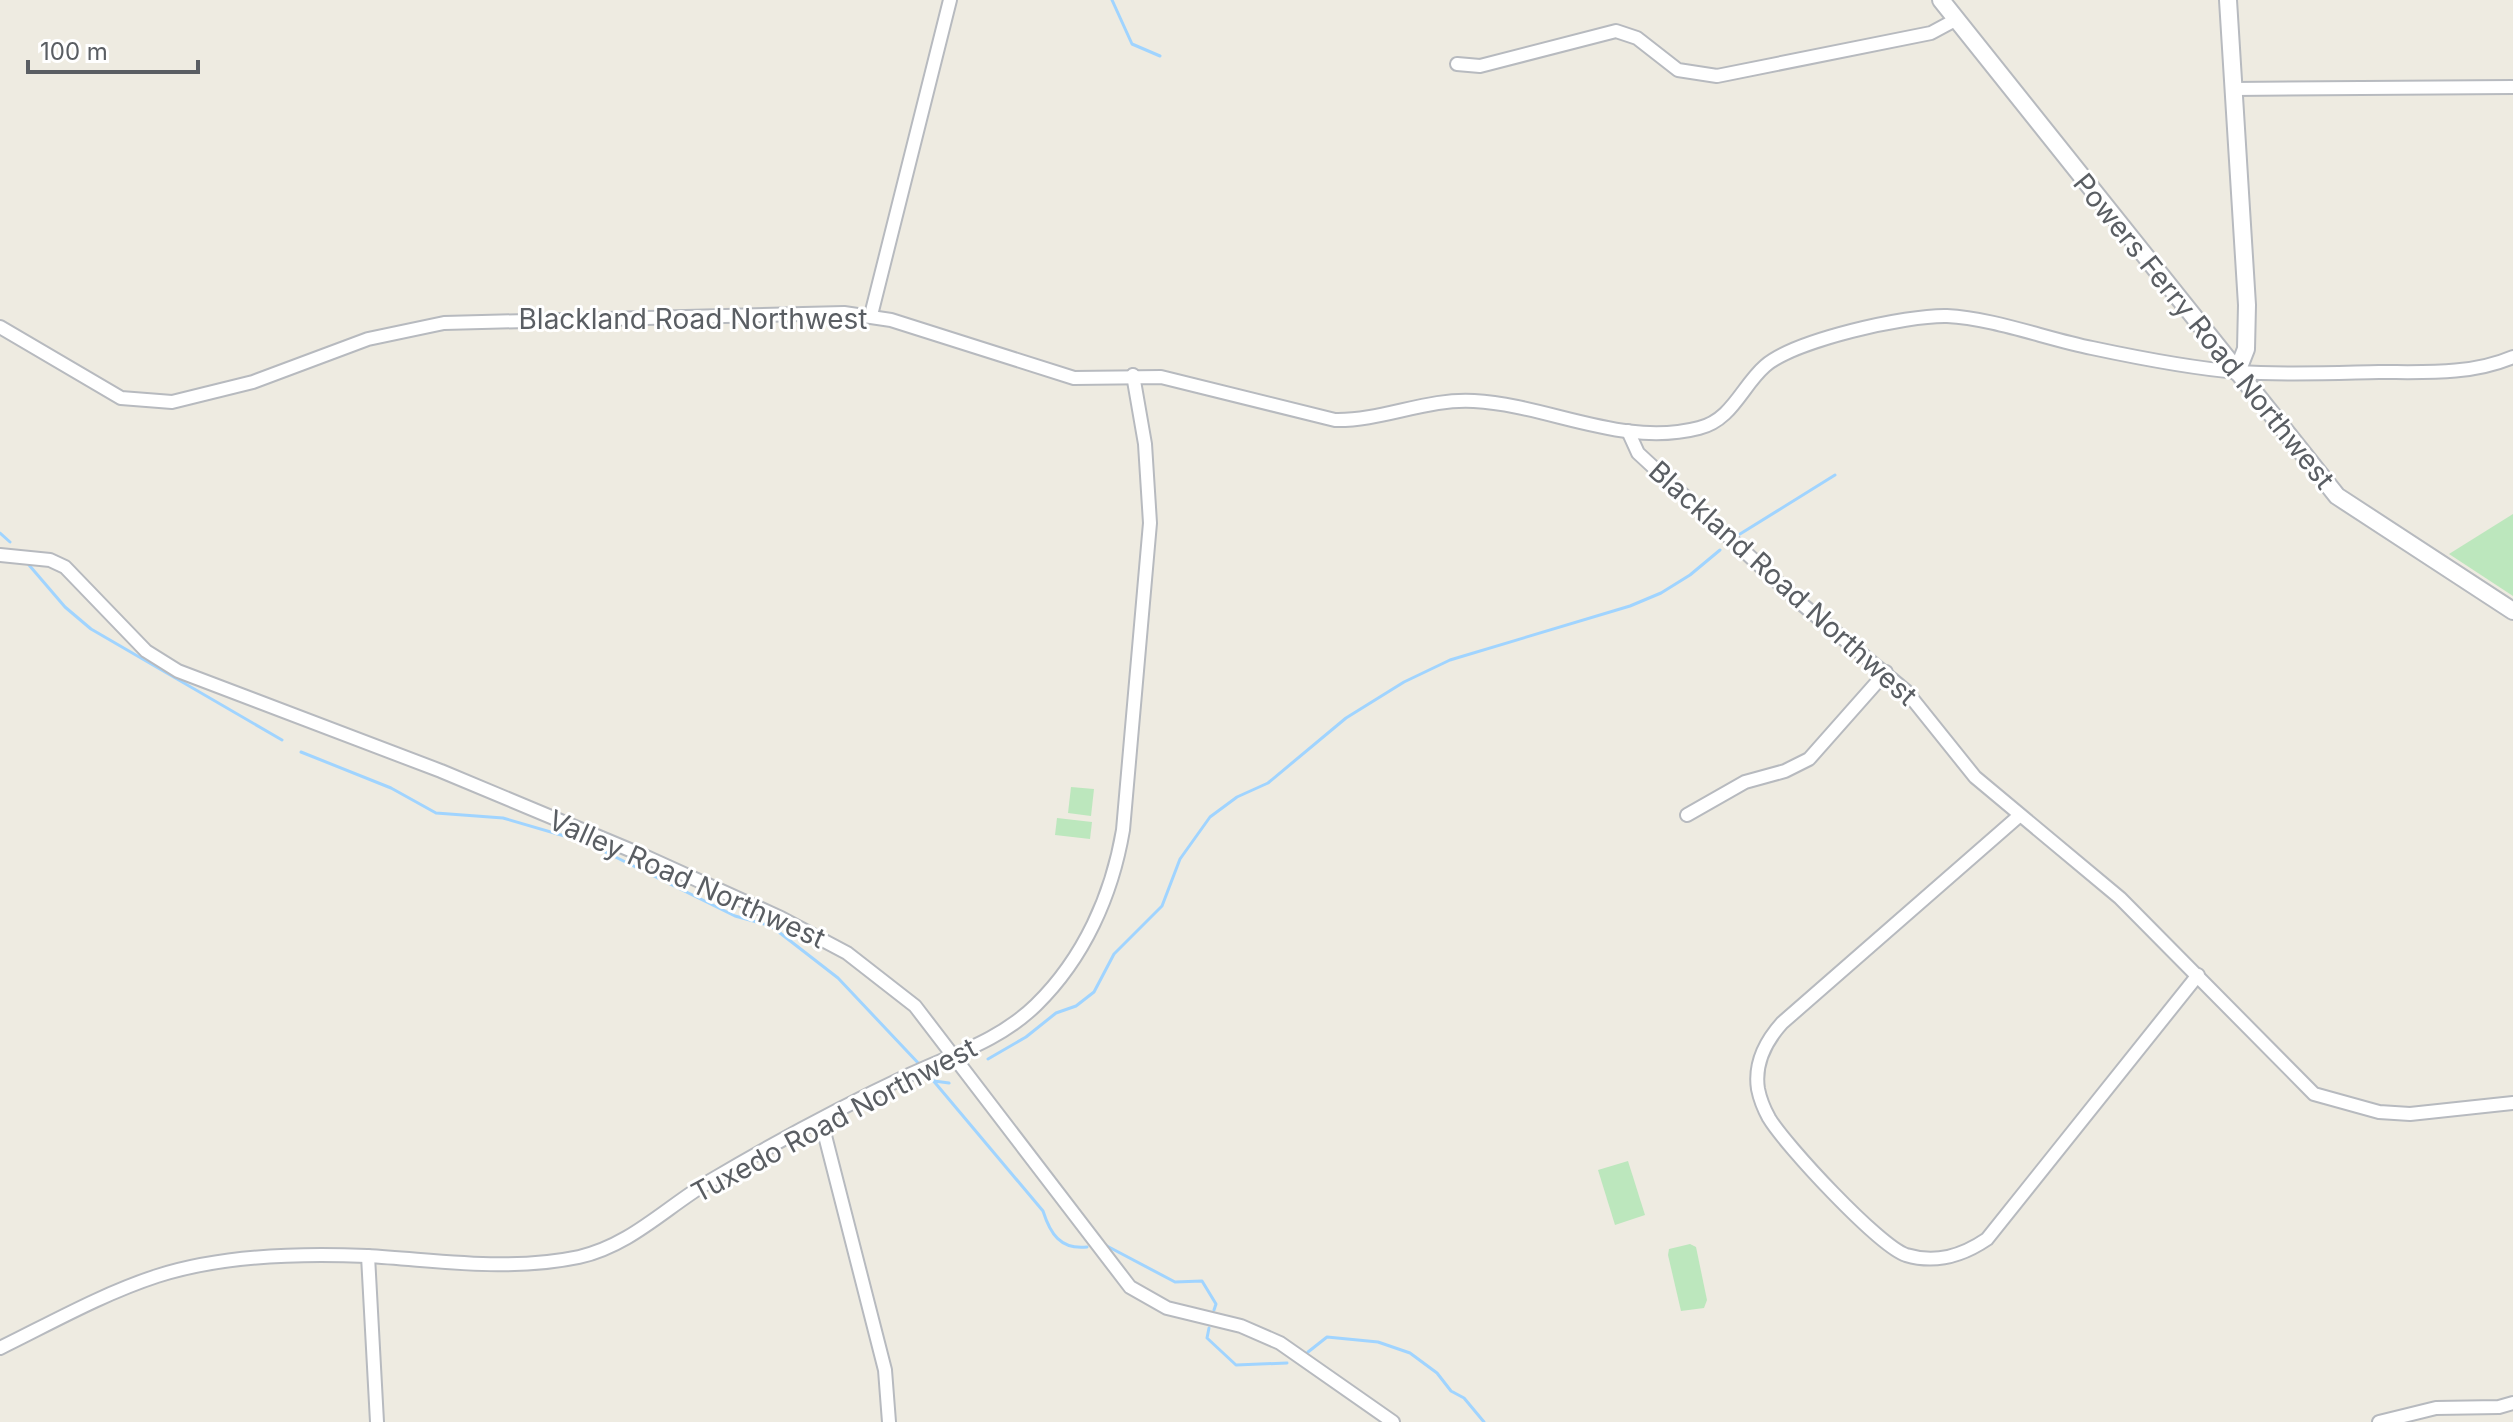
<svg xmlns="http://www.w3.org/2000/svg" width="2513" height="1422" font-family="Inter,sans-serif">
  <rect width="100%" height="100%" fill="#eeebe1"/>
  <g fill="#bce7bd">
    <path d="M 2513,514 L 2513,596 L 2449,554 Z"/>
    <path d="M 1071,787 L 1094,789 L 1091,816 L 1068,813 Z"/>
    <path d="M 1057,818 L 1092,822 L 1090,839 L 1055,835 Z"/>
    <path d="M 1628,1161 L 1645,1215 L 1615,1225 L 1598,1170 Z"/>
    <path d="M 1690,1244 L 1696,1247 L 1707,1300 L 1704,1308 L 1681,1311 L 1668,1255 L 1669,1249 Z"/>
  </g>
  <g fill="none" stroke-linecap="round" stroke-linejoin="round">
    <g stroke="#a0d4ff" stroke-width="3">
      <path d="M 1112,0 L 1132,44 L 1160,56"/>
      <path d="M 0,533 L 10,542"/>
      <path d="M 1740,534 L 1835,475"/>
      <path d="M 29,565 L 65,607 L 91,629 L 282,740"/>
      <path d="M 301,752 L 391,788 L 436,813 L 503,818 L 585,842 L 735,916 L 771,926 L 838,978 L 921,1066"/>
      <path d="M 988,1059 L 1026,1037 L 1056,1013 L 1076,1006 L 1094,992 L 1114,954 L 1162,906 L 1180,859 L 1210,817 L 1237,797 L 1268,783 L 1346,718 L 1404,682 L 1450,660 L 1630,606 L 1661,593 L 1690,575 L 1720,550"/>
      <path d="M 926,1072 L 1043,1211 C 1050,1233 1060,1250 1087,1247"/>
      <path d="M 934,1081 L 949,1083"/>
      <path d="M 1105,1245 L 1175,1282 L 1202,1281 L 1216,1304 L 1214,1310"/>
      <path d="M 1209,1328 L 1207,1338 L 1236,1365 L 1287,1363"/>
      <path d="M 1308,1352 L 1327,1337 L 1378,1342 L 1410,1353 L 1437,1373 L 1451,1391 L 1464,1398 L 1484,1422"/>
    </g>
    <g stroke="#b7babf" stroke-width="16">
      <g id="minor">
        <path d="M 1457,64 L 1480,66 L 1616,31 L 1637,38 L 1678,70 L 1717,76 L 1931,33 L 1957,19"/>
        <path d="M 2233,89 L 2513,87"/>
        <path d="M 871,315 L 950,0"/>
        <path d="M 0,327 L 121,398 L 172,402 L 253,382 L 368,339 L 444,323 L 844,313 L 891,320 L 1074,378 L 1161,377 L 1335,420 C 1382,421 1427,398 1474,401 C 1549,405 1623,448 1699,428 C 1732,420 1742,386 1765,366 C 1795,340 1906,315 1947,316 C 1992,318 2047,339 2092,348 C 2139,358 2189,368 2238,372 C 2284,375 2332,373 2379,372 C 2424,372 2471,375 2513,357"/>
        <path d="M 1628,431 L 1638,453 L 1797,600 L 1906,691 L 1975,777 L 2120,898 L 2314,1094 L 2379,1112 L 2410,1114 L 2513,1103"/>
        <path d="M 0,555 L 50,560 L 65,567 L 146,651 L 178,671 L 441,771 L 642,855 L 781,918 L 847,953 L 915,1006 L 1130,1287 L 1167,1308 L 1241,1326 L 1280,1343 L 1393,1422"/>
        <path d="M 1687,815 L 1745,782 L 1785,771 L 1809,759 L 1886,672"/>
        <path d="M 2019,816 L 1782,1023 C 1765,1042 1754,1063 1758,1089 C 1760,1099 1764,1109 1769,1118 C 1785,1145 1879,1246 1906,1255 C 1936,1264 1962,1256 1987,1239 L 2198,975"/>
        <path d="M 821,1120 L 885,1370 L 889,1422"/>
        <path d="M 368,1256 L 377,1422"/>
        <path d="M 0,1348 C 51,1323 102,1294 157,1276 C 222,1255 299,1253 367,1256 C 439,1260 507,1272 579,1257 C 631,1245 665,1208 710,1181 C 774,1143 841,1107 909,1075 C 954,1054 999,1041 1036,1005 C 1084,958 1112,895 1123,830 L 1150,523 L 1145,444 L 1133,375"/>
        <path d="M 2379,1422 L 2436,1408 L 2499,1407 L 2513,1403"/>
      </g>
    </g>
    <g stroke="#b7babf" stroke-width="20">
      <g id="tertiary">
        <path d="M 1941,0 L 2337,496 L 2513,611"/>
        <path d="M 2228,0 L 2247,305 L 2246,349 L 2237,372"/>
      </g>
    </g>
    <use href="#minor" stroke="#fff" stroke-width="12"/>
    <use href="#tertiary" stroke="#fff" stroke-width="16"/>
  </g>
  <g text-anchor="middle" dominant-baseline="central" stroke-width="6" stroke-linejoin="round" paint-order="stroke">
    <g font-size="28" fill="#5a5e63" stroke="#fff">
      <text x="693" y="319">Blackland Road Northwest</text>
      <text transform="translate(2204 331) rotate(51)">Powers Ferry Road Northwest</text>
      <text transform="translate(1783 583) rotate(42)">Blackland Road Northwest</text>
      <text transform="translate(687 879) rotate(24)">Valley Road Northwest</text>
      <text transform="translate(834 1120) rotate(-28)">Tuxedo Road Northwest</text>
    </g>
  </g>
  <path d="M28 60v12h170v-12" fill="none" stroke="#5a5e63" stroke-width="4"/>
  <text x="40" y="60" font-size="24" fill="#5a5e63" stroke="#ffffff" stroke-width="6" paint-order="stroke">100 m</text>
</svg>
